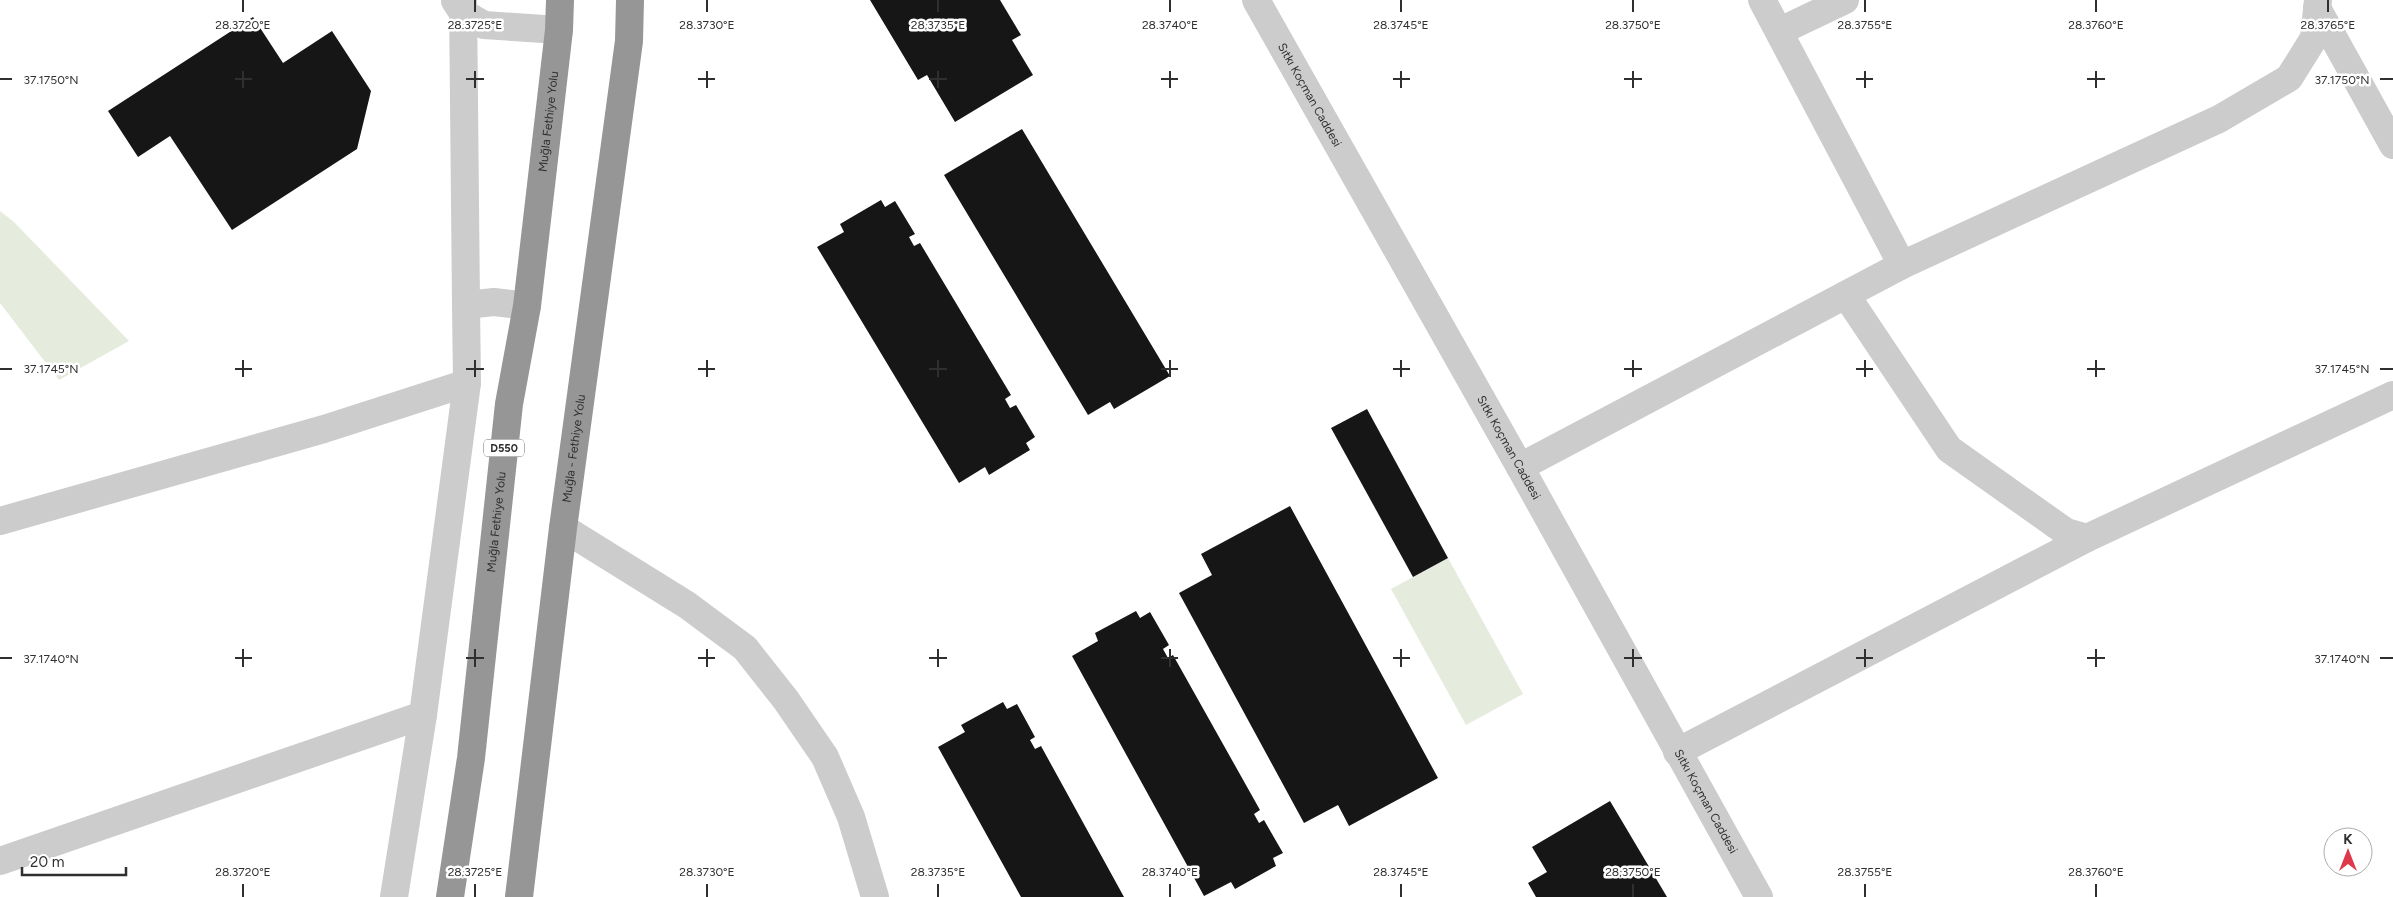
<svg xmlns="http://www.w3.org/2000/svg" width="2393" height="897" font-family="Figtree,sans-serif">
  <rect width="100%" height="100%" fill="#fff"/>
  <g fill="#e6ecdd">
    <path d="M 0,211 L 14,222 L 129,341 L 59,380 L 0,303 Z"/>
    <path d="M 1448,558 L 1523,694 L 1466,725 L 1391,589 Z"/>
  </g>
  <g fill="#161616">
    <path d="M 870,0 L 1000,0 L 1021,35 L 1012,40 L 1033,75 L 955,122 L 927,75 L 918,80 Z"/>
    <path d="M 253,17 L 283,63 L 332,31 L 371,91 L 357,149 L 232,230 L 170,136 L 138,157 L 108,111 Z"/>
    <path d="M 1022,129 L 1170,376 L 1114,409 L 1110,402 L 1088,415 L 944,175 Z"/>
    <path d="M 881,200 L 885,207 L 895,201 L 915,234 L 909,237 L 914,246 L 920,243 L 1011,395 L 1005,399 L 1010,408 L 1016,405 L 1035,437 L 1026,443 L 1030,450 L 989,475 L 985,467 L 959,483 L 817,247 L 844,232 L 840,224 Z"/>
    <path d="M 1367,409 L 1448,558 L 1413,577 L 1331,428 Z"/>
    <path d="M 1290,506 L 1438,778 L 1349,826 L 1338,805 L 1304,823 L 1179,593 L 1212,575 L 1201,554 Z"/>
    <path d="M 1136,611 L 1140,618 L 1150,612 L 1169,645 L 1163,649 L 1168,658 L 1173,655 L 1260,810 L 1254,814 L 1259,823 L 1264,820 L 1283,853 L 1273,858 L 1276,866 L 1235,889 L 1231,882 L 1204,896 L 1072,656 L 1098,641 L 1095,633 Z"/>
    <path d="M 1003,702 L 1007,709 L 1017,704 L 1035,737 L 1030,740 L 1035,749 L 1041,746 L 1124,897 L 1021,897 L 938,747 L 965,732 L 961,725 Z"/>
    <path d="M 1610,801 L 1667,897 L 1536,897 L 1528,883 L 1547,872 L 1532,847 Z"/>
  </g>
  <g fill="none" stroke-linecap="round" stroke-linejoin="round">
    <g stroke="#ccc" stroke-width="28">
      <path d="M 463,0 L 466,305"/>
      <path id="s1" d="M 1256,0 L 1520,467 L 1759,897"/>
      <path d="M 1762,0 L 1902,265 L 2219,119 L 2289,78 L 2314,38 L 2318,0"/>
      <path d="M 455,1 L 463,13 L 484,25 L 559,30"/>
      <path d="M 2317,8 L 2393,145"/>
      <path d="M 1780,31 L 1845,0"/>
      <path d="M 1846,295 L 1949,449 L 2066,532 L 2087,538 L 2393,395"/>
      <path d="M 1520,467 L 1902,265"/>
      <path d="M 0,521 L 324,429 L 467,383"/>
      <path d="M 563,528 L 687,605 L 745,648 L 786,700 L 825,757 L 851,817 L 875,897"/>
      <path d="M 1677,752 L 2087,538"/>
      <path d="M 0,861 L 423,715"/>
      <path d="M 394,897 L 423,715 L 467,383 L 466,305 L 494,302 L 527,306"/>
    </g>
    <g stroke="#969696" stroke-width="28">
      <path id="s2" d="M 450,897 L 471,758 L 509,404 L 527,306 L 559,30 L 560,0"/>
      <path id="s3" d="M 519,897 L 563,528 L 629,41 L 630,0"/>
    </g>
  </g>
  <path fill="none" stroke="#2f2f2f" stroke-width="2" d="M 243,0 L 243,12M 475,0 L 475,12M 707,0 L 707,12M 938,0 L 938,12M 1170,0 L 1170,12M 1401,0 L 1401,12M 1633,0 L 1633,12M 1865,0 L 1865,12M 2096,0 L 2096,12M 2328,0 L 2328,12M 243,71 L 243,88M 475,71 L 475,88M 707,71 L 707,88M 938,71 L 938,88M 1170,71 L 1170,88M 1401,71 L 1401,88M 1633,71 L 1633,88M 1865,71 L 1865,88M 2096,71 L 2096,88M 0,79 L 12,79M 235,79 L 252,79M 466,79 L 484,79M 698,79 L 715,79M 929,79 L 947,79M 1161,79 L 1178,79M 1393,79 L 1410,79M 1624,79 L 1642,79M 1856,79 L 1873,79M 2087,79 L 2105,79M 2380,79 L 2393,79M 243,360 L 243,377M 475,360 L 475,377M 707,360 L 707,377M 938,360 L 938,377M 1170,360 L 1170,377M 1401,360 L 1401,377M 1633,360 L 1633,377M 1865,360 L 1865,377M 2096,360 L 2096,377M 0,369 L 12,369M 235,369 L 252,369M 466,369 L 484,369M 698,369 L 715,369M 929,369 L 947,369M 1161,369 L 1178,369M 1393,369 L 1410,369M 1624,369 L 1642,369M 1856,369 L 1873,369M 2087,369 L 2105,369M 2380,369 L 2393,369M 243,649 L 243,667M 475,649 L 475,667M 707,649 L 707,667M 938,649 L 938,667M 1170,649 L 1170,667M 1401,649 L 1401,667M 1633,649 L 1633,667M 1865,649 L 1865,667M 2096,649 L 2096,667M 0,658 L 12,658M 235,658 L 252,658M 466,658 L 484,658M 698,658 L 715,658M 929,658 L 947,658M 1161,658 L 1178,658M 1393,658 L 1410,658M 1624,658 L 1642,658M 1856,658 L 1873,658M 2087,658 L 2105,658M 2380,658 L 2393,658M 243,884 L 243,897M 475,884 L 475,897M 707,884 L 707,897M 938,884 L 938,897M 1170,884 L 1170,897M 1401,884 L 1401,897M 1633,884 L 1633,897M 1865,884 L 1865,897M 2096,884 L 2096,897"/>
  <g text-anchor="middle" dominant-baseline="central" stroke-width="5" stroke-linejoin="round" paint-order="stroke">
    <rect fill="#fff" stroke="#6d6d6d" stroke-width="1" x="484" y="439.5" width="40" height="17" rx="4"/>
    <g font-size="11" font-weight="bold" fill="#2f2f2f">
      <text x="504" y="448">D550</text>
    </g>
    <g font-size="12" fill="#2f2f2f" stroke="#fff">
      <text stroke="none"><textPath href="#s1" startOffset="109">Sıtkı Koçman Caddesi</textPath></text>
      <text stroke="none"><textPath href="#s2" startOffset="782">Muğla Fethiye Yolu</textPath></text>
      <text stroke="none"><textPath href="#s3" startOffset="452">Muğla - Fethiye Yolu</textPath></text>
      <text stroke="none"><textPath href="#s1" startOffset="514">Sıtkı Koçman Caddesi</textPath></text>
      <text stroke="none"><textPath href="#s2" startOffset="378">Muğla Fethiye Yolu</textPath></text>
      <text stroke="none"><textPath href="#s1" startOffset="919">Sıtkı Koçman Caddesi</textPath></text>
    </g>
  </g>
  <g font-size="12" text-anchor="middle" fill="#2f2f2f" stroke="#fff" stroke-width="5" stroke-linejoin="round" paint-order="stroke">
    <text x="243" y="29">28.3720°E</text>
    <text x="475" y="29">28.3725°E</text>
    <text x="707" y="29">28.3730°E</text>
    <text x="938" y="29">28.3735°E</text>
    <text x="1170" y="29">28.3740°E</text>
    <text x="1401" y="29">28.3745°E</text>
    <text x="1633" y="29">28.3750°E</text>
    <text x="1865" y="29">28.3755°E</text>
    <text x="2096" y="29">28.3760°E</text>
    <text x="2328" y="29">28.3765°E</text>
    <text x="51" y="84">37.1750°N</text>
    <text x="2342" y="84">37.1750°N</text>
    <text x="51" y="373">37.1745°N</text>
    <text x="2342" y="373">37.1745°N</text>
    <text x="51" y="663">37.1740°N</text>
    <text x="2342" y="663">37.1740°N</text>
    <text x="243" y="876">28.3720°E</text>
    <text x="475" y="876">28.3725°E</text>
    <text x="707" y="876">28.3730°E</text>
    <text x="938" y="876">28.3735°E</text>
    <text x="1170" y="876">28.3740°E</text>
    <text x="1401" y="876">28.3745°E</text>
    <text x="1633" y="876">28.3750°E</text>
    <text x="1865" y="876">28.3755°E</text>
    <text x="2096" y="876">28.3760°E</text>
  </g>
  <g transform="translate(2348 852)"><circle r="24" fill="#ffffff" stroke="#acacac"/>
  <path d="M0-4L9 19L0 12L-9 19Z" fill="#df384a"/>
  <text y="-8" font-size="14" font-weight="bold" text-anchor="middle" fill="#2f2f2f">K</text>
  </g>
  <path d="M22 867v8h104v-8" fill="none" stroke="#2f2f2f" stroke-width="2.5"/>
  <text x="30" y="867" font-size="15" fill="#2f2f2f" stroke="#ffffff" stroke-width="4" paint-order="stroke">20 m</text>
</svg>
